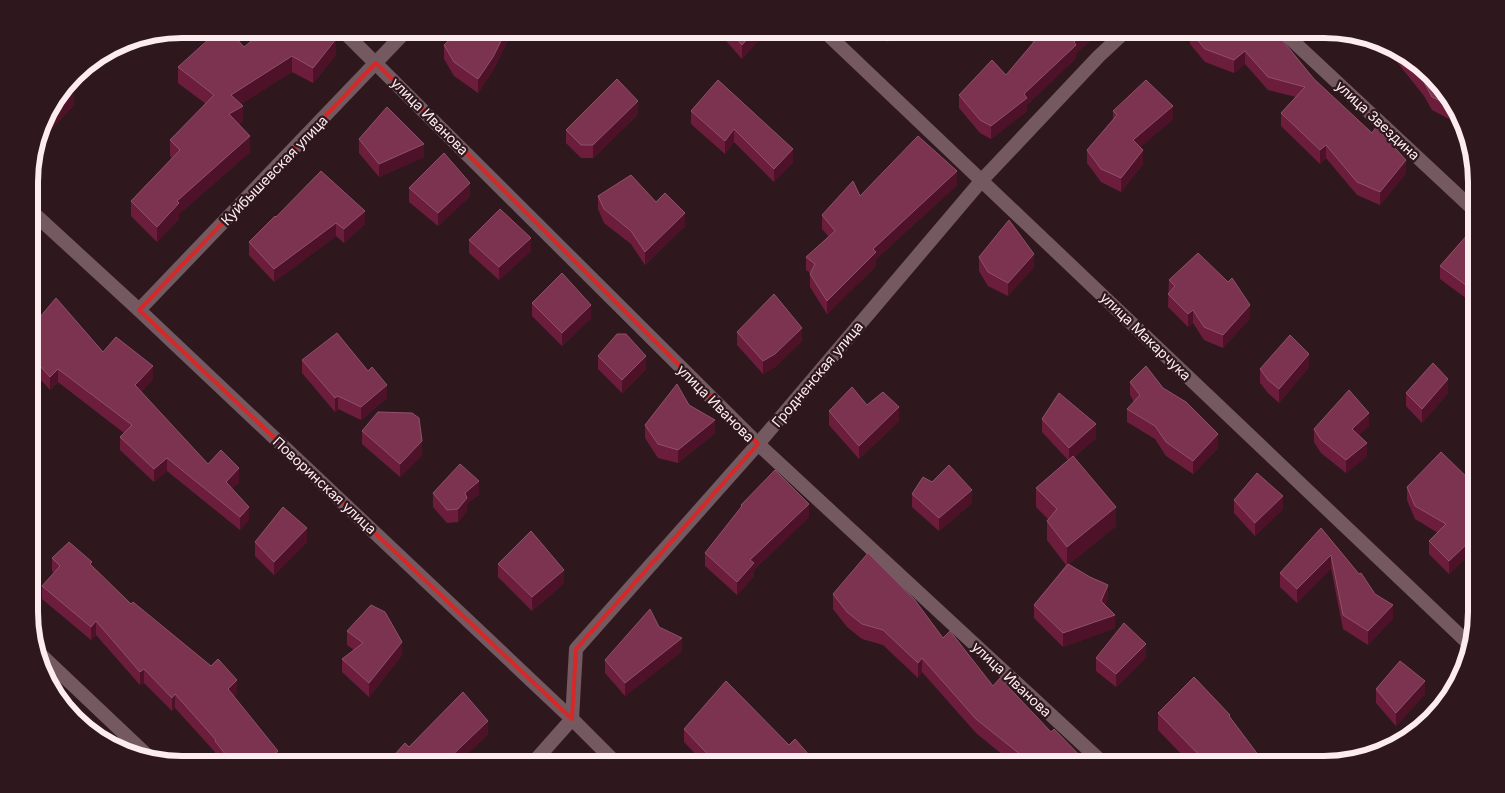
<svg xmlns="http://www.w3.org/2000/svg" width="1505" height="793" font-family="Inter,sans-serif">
  <rect width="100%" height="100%" fill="#2e181e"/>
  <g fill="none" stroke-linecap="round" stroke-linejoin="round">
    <g stroke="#745960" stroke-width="14">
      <path d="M 341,29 L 758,444 L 1104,764"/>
      <path d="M 822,29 L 1469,644"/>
      <path d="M 1280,29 L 1475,211"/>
      <path d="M 29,209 L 139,310 L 572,719 L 617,764"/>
      <path d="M 139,310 L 408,29"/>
      <path d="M 38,652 L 149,757"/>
      <path d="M 532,764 L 572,719 L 576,649 L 758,444 L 982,180 L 1099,56 L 1128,29"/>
    </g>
  </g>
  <g fill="#6c1d3c">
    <path d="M 509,29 L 509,38 L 493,70 L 478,93 L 454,76 L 444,59 L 444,45 Z"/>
    <path d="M 721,29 L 768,29 L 742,59 L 721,35 Z"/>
    <path d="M 868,29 L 904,29 L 888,42 Z"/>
    <path d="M 1020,29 L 1104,29 L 1076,53 L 1076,58 L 1027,105 L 1027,111 L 991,139 L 980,133 L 959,108 L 959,95 L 1006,75 L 1033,43 Z"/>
    <path d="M 1190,31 L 1274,41 L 1314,79 L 1406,173 L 1380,205 L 1357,195 L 1326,158 L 1320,164 L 1281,126 L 1281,113 L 1296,97 L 1268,90 L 1245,64 L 1234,73 L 1205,62 L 1190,44 Z"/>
    <path d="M 1364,38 L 1392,45 L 1450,96 L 1449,119 L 1432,110 L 1424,96 L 1397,62 L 1372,47 Z"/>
    <path d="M 244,47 L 336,55 L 313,83 L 292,72 L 241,104 L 243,121 L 239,124 L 250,152 L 179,214 L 179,219 L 157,242 L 131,216 L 131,201 L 172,158 L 170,156 L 170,140 L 206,104 L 178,83 L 178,67 Z"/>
    <path d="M 718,80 L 793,162 L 774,182 L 734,142 L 725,154 L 691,124 L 691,111 Z"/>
    <path d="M 74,105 L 44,137 L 39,134 L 44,114 Z"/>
    <path d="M 1113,111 L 1173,119 L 1140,147 L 1143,164 L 1121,192 L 1101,182 L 1087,163 L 1087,150 L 1113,120 Z"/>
    <path d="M 638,114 L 593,158 L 581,158 L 566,143 L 566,130 Z"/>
    <path d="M 359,139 L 424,157 L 379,177 L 359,153 Z"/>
    <path d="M 957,185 L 876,259 L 876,266 L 827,314 L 810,287 L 810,273 L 806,270 L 806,257 L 829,237 L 822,229 L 822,215 L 860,196 Z"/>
    <path d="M 409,188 L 470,196 L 438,226 L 409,202 Z"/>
    <path d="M 598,196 L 656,202 L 685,226 L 645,265 L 631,244 L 604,223 L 598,209 Z"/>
    <path d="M 276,217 L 365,224 L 344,243 L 336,236 L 274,282 L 249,255 L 249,242 Z"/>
    <path d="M 1475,226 L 1475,298 L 1472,294 L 1467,299 L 1440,279 L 1440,266 Z"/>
    <path d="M 469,240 L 531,251 L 499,280 L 469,253 Z"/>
    <path d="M 979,257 L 1034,267 L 1008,296 L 988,286 L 979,271 Z"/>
    <path d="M 1169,280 L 1250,318 L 1223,348 L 1204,340 L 1193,323 L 1188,327 L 1168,307 Z"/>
    <path d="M 532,303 L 591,318 L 562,346 L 532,316 Z"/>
    <path d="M 29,330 L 103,352 L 153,379 L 141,392 L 208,464 L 239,482 L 232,489 L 249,520 L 240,530 L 167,471 L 154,482 L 120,450 L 120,437 L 124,433 L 58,382 L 50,390 L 30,368 Z"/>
    <path d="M 737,332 L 802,341 L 775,367 L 763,374 L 737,345 Z"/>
    <path d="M 598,356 L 646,369 L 622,393 L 598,369 Z"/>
    <path d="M 302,360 L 368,371 L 387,398 L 361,420 L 338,409 L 335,412 L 302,373 Z"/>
    <path d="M 1309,367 L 1279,403 L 1268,393 L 1260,383 L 1260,369 Z"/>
    <path d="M 1130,382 L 1163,388 L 1218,448 L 1193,474 L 1166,456 L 1155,439 L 1127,422 L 1127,409 L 1134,402 L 1130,395 Z"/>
    <path d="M 1406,393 L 1448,393 L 1422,423 L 1406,406 Z"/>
    <path d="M 689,405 L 715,433 L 678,463 L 658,458 L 645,438 L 645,425 Z"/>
    <path d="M 867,405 L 899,421 L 859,459 L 829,425 L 829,411 Z"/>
    <path d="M 1042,419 L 1096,438 L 1074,457 L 1116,526 L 1069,564 L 1108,598 L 1105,605 L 1115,628 L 1063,647 L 1034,618 L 1034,605 L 1066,565 L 1047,540 L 1047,521 L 1048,519 L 1036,507 L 1036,488 L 1068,460 L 1042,432 Z"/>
    <path d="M 1369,426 L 1359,435 L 1367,456 L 1346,473 L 1321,453 L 1314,442 L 1314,429 Z"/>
    <path d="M 362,431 L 422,455 L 400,477 L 362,444 Z"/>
    <path d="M 932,482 L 972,503 L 939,531 L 912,507 L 912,494 Z"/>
    <path d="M 1407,487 L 1475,498 L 1474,499 L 1476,500 L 1476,559 L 1470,554 L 1449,574 L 1429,554 L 1429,541 L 1438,533 L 1415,519 L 1407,500 Z"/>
    <path d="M 433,493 L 479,494 L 467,504 L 467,511 L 458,522 L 447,523 L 433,507 Z"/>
    <path d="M 1234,500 L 1283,509 L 1255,536 L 1234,513 Z"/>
    <path d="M 741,505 L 809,517 L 754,570 L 754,576 L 737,595 L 705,566 L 705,553 L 741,508 Z"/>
    <path d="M 1321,528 L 1375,594 L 1393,618 L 1368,645 L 1343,629 L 1331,568 L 1297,603 L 1280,587 L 1280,573 Z"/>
    <path d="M 255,542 L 307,542 L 274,575 L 255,556 Z"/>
    <path d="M 52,558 L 92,566 L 131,604 L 237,694 L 234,696 L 278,764 L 222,764 L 215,754 L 215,752 L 175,708 L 172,711 L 144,683 L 140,685 L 96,635 L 91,640 L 42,599 L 42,586 L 54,573 L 52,571 Z"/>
    <path d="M 498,564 L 564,583 L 532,611 L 498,577 Z"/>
    <path d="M 833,594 L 943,638 L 993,686 L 1051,732 L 1088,764 L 1014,764 L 976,733 L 922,672 L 918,678 L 883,645 L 862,639 L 847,627 L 833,609 Z"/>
    <path d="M 659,627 L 682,651 L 625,696 L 605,673 L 605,660 Z"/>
    <path d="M 347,631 L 402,655 L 369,697 L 342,672 L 342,659 L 354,650 L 347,645 Z"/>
    <path d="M 1146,657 L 1116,687 L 1096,671 L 1096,658 Z"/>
    <path d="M 1376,689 L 1425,694 L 1396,726 L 1376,703 Z"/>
    <path d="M 1158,713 L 1230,717 L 1265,764 L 1191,764 L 1158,730 Z"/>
    <path d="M 684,729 L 789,745 L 817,764 L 705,764 L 684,742 Z"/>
  </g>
  <g fill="#4d1128">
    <path d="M 507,29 L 509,29 L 509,38 L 493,70 L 478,93 L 478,79 Z"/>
    <path d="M 756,29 L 768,29 L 742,59 L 742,45 Z"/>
    <path d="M 888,29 L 904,29 L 888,42 Z"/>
    <path d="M 1089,29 L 1104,29 L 1076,53 L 1076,58 L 1027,105 L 1027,111 L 991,139 L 991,126 L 1024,94 L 1074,42 Z"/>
    <path d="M 336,39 L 336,55 L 313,83 L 313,68 Z"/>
    <path d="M 1245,51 L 1245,64 L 1234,73 L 1234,60 Z"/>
    <path d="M 292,56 L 292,72 L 231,111 L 231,95 Z"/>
    <path d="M 74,88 L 74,105 L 44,137 L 44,120 Z"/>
    <path d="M 638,101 L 638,114 L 593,158 L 593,145 Z"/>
    <path d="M 1453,104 L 1458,117 L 1449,119 L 1449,105 Z"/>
    <path d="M 243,106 L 243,121 L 229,130 L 229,114 Z"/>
    <path d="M 1173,106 L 1173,119 L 1133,154 L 1133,140 Z"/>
    <path d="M 734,129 L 734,142 L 725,154 L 725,141 Z"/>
    <path d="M 250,136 L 250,152 L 179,214 L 179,219 L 157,242 L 157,227 L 177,201 Z"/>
    <path d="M 424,144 L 424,157 L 379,177 L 379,164 Z"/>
    <path d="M 1326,145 L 1326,158 L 1320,164 L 1320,150 Z"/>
    <path d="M 793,149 L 793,162 L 774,182 L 774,169 Z"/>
    <path d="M 1143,150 L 1143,164 L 1121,192 L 1121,178 Z"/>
    <path d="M 1406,160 L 1406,173 L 1380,205 L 1380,192 Z"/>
    <path d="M 957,171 L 957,185 L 876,259 L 876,266 L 827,314 L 827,301 L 873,249 Z"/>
    <path d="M 470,183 L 470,196 L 438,226 L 438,213 Z"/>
    <path d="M 365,211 L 365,224 L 344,243 L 344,229 Z"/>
    <path d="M 685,213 L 685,226 L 645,265 L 645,252 Z"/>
    <path d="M 336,223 L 336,236 L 274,282 L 274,269 Z"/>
    <path d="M 531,238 L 531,251 L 499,280 L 499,267 Z"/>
    <path d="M 1034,254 L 1034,267 L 1008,296 L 1008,283 Z"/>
    <path d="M 1472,281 L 1472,294 L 1467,299 L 1467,286 Z"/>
    <path d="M 591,305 L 591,318 L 562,346 L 562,333 Z"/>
    <path d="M 1250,305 L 1250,318 L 1223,348 L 1223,335 Z"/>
    <path d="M 1193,310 L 1193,323 L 1188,327 L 1188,314 Z"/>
    <path d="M 802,328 L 802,341 L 775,367 L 763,374 L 763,361 Z"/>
    <path d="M 1309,354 L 1309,367 L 1279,403 L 1279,389 Z"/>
    <path d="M 646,356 L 646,369 L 622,393 L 622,380 Z"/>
    <path d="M 153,366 L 153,379 L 135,398 L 135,385 Z"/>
    <path d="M 58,369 L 58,382 L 50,390 L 50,377 Z"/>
    <path d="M 1448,379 L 1448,393 L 1422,423 L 1422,409 Z"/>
    <path d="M 387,385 L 387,398 L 361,420 L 361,407 Z"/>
    <path d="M 338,396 L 338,409 L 335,412 L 335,398 Z"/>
    <path d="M 899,407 L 899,421 L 859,459 L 859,446 Z"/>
    <path d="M 1369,413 L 1369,426 L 1352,442 L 1352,429 Z"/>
    <path d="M 715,420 L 715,433 L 678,463 L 678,450 Z"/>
    <path d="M 1096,424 L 1096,438 L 1069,461 L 1069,448 Z"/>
    <path d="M 1218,434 L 1218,448 L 1193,474 L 1193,461 Z"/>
    <path d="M 422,441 L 422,455 L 400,477 L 400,464 Z"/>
    <path d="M 1367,443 L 1367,456 L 1346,473 L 1346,460 Z"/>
    <path d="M 167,458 L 167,471 L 154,482 L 154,469 Z"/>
    <path d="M 239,468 L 239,482 L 226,496 L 226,482 Z"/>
    <path d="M 479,481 L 479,494 L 467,504 L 467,511 L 458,522 L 458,509 L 465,493 Z"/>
    <path d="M 1475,485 L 1475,498 L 1467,504 L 1467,491 Z"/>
    <path d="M 972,490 L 972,503 L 939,531 L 939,518 Z"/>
    <path d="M 1283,496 L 1283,509 L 1255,536 L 1255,523 Z"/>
    <path d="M 809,504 L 809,517 L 754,570 L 754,576 L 737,595 L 737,582 L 750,560 Z"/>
    <path d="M 249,507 L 249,520 L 240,530 L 240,517 Z"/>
    <path d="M 1116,507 L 1116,526 L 1067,566 L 1067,547 Z"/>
    <path d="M 38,525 L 38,538 L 30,546 L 30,532 Z"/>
    <path d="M 307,528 L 307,542 L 274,575 L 274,562 Z"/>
    <path d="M 1470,541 L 1470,554 L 1449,574 L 1449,561 Z"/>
    <path d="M 1331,555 L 1331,568 L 1297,603 L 1297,589 Z"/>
    <path d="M 564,570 L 564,583 L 532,611 L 532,597 Z"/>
    <path d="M 1108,585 L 1108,598 L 1101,615 L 1101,601 Z"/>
    <path d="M 1393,605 L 1393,618 L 1368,645 L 1368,631 Z"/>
    <path d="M 1115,615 L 1115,628 L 1063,647 L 1063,633 Z"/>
    <path d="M 96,621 L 96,635 L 91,640 L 91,627 Z"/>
    <path d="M 682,638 L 682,651 L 625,696 L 625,683 Z"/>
    <path d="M 402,642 L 402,655 L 369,697 L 369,683 Z"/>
    <path d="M 1146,644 L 1146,657 L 1116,687 L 1116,674 Z"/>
    <path d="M 922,658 L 922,672 L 918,678 L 918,663 Z"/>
    <path d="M 144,669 L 144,683 L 140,685 L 140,672 Z"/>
    <path d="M 237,680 L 237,694 L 228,702 L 228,689 Z"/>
    <path d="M 1425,681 L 1425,694 L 1396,726 L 1396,713 Z"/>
    <path d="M 175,694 L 175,708 L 172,711 L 172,698 Z"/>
    <path d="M 488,721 L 488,735 L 457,764 L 443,764 Z"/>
    <path d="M 278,751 L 278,764 L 264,764 Z"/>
  </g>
  <g fill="#7b3350" stroke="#905069">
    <path d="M 220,29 L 228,29 L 244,47 L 266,29 L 325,29 L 336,39 L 313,68 L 292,56 L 231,95 L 243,106 L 229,114 L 250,136 L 177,201 L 179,203 L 157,227 L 131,201 L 180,150 L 170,140 L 214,95 L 178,67 Z"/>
    <path d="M 461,29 L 507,29 L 493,57 L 478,79 L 454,62 L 444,45 Z"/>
    <path d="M 728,29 L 756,29 L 742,45 Z"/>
    <path d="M 1032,29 L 1089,29 L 1074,42 L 1076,45 L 1024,94 L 1027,98 L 991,126 L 980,120 L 959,95 L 992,60 L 1006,75 L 1039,36 Z"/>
    <path d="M 1191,29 L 1263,29 L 1274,41 L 1279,36 L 1314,79 L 1372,133 L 1376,127 L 1406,160 L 1380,192 L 1357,182 L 1326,145 L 1320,150 L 1281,113 L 1305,87 L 1268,77 L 1245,51 L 1234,60 L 1205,49 L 1190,31 Z"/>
    <path d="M 1399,51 L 1450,96 L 1453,104 L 1449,105 L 1432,97 L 1424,82 Z"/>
    <path d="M 617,79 L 638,101 L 593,145 L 581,145 L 566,130 Z"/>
    <path d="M 718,80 L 793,149 L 774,169 L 734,129 L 725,141 L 691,111 Z"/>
    <path d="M 1146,80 L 1173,106 L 1133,140 L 1143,150 L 1121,178 L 1101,169 L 1087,150 L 1117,115 L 1113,111 Z"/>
    <path d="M 69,82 L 74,88 L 44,120 L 43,119 L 44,114 Z"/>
    <path d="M 387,107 L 424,144 L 379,164 L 359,139 Z"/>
    <path d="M 918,136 L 957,171 L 873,249 L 876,252 L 827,301 L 810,274 L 815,264 L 806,257 L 835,231 L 822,215 L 853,181 L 860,196 Z"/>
    <path d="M 444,153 L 470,183 L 438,213 L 409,188 Z"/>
    <path d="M 321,171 L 365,211 L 344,229 L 336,223 L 274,269 L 249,242 L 275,216 L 276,217 Z"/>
    <path d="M 631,175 L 656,202 L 665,193 L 685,213 L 645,252 L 631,231 L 604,209 L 598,196 Z"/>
    <path d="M 500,209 L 531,238 L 499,267 L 469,240 Z"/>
    <path d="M 1009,220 L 1034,254 L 1008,283 L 988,272 L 979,257 Z"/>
    <path d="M 1475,226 L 1475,284 L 1472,281 L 1467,286 L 1440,266 Z"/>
    <path d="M 1198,253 L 1228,282 L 1232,278 L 1250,305 L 1223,335 L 1204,327 L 1193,310 L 1188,314 L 1168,294 L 1175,286 L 1169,280 Z"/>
    <path d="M 562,273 L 591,305 L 562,333 L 532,303 Z"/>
    <path d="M 774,294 L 802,328 L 775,354 L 763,361 L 737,332 Z"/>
    <path d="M 56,298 L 103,352 L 116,337 L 153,366 L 135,385 L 208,464 L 221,450 L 239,468 L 226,482 L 249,507 L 240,517 L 167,458 L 154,469 L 120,437 L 132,425 L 58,369 L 50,377 L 30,355 L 29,330 Z"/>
    <path d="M 337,333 L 368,371 L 372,367 L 387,385 L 361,407 L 338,396 L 335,398 L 302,360 Z"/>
    <path d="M 617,334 L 626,334 L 646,356 L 622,380 L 598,356 Z"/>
    <path d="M 1290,335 L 1309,354 L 1279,389 L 1268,380 L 1260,369 Z"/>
    <path d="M 1433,363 L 1448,379 L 1422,409 L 1406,393 Z"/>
    <path d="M 1146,366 L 1163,388 L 1186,402 L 1218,434 L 1193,461 L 1166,442 L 1155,426 L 1127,409 L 1140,395 L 1130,382 Z"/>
    <path d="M 677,384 L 689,405 L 715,420 L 678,450 L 658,444 L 645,425 Z"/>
    <path d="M 852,387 L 867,405 L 883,392 L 899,407 L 859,446 L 829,411 Z"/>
    <path d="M 1349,390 L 1369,413 L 1352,429 L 1367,443 L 1346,460 L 1321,440 L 1314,429 Z"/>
    <path d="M 1059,393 L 1096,424 L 1069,448 L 1042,419 Z"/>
    <path d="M 378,412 L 412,413 L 419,418 L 422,441 L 400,464 L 362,431 Z"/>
    <path d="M 1441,452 L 1475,485 L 1467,491 L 1476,500 L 1476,546 L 1470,541 L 1449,561 L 1429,541 L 1446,524 L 1415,506 L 1407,487 Z"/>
    <path d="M 1073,456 L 1116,507 L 1067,547 L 1047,521 L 1057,509 L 1036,488 Z"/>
    <path d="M 460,464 L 479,481 L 465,493 L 467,498 L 458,509 L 447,510 L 433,493 Z"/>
    <path d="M 949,465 L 972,490 L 939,518 L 912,494 L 923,477 L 932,482 Z"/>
    <path d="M 775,470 L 809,504 L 750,560 L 754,563 L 737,582 L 705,553 L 742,506 L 741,505 Z"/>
    <path d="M 1257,473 L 1283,496 L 1255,523 L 1234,500 Z"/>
    <path d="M 283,507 L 307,528 L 274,562 L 255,542 Z"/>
    <path d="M 30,515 L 38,525 L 30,532 Z"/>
    <path d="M 1321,528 L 1359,574 L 1361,573 L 1375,594 L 1393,605 L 1368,631 L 1343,615 L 1331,555 L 1297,589 L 1280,573 Z"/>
    <path d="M 531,531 L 564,570 L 532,597 L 498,564 Z"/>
    <path d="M 69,542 L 92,562 L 90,564 L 131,604 L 133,602 L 211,666 L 218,659 L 237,680 L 228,689 L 278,751 L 264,764 L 233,764 L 215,741 L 216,740 L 175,694 L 172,698 L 144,669 L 140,672 L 96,621 L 91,627 L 42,586 L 60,566 L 52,558 Z"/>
    <path d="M 868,553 L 914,599 L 943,638 L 950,631 L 993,686 L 1000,678 L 1051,732 L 1054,729 L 1088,764 L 1026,764 L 1024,762 L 1026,759 L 976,719 L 922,658 L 918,663 L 883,630 L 862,624 L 847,612 L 833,594 Z"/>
    <path d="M 1068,564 L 1090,577 L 1108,585 L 1101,601 L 1115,615 L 1063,633 L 1034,605 Z"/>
    <path d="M 371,605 L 385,612 L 402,642 L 369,683 L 342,659 L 363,643 L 347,631 Z"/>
    <path d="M 650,609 L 659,627 L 682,638 L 625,683 L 605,660 Z"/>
    <path d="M 1124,623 L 1146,644 L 1116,674 L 1096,658 Z"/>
    <path d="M 1400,661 L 1425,681 L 1396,713 L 1376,689 Z"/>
    <path d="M 1194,677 L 1230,715 L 1229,716 L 1265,764 L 1208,764 L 1158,713 Z"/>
    <path d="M 726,681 L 789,745 L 795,739 L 817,764 L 722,764 L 721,763 L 719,764 L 717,764 L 684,729 Z"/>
    <path d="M 463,692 L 488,721 L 443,764 L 386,764 L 405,743 L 409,747 Z"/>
    <path d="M 57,696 L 71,714 L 60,704 Z"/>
    <path d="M 568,761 L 572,764 L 565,764 Z"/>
  </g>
  <path fill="none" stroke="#d62828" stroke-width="4" stroke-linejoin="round" d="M 376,63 L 758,444 L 576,649 L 572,719 L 139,310 Z"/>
  <g text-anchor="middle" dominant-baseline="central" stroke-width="4.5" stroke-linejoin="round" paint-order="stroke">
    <g font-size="14" fill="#fcecef" stroke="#2e181e">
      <text transform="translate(430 116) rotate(45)">улица Иванова</text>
      <text transform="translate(1378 120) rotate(43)">улица Звездина</text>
      <text transform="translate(274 170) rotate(-46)">Куйбышевская улица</text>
      <text transform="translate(1146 336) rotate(44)">улица Макарчука</text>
      <text transform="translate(817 374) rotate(-50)">Гродненская улица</text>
      <text transform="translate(716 403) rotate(45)">улица Иванова</text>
      <text transform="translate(325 485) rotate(43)">Поворинская улица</text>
      <text transform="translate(1012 679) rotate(43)">улица Иванова</text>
    </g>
  </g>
  <path d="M0 0H1505V793H0ZM182 38H1324A144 144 0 0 1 1468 182V612A144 144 0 0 1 1324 756H182A144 144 0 0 1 38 612V182A144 144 0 0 1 182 38Z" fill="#2e181e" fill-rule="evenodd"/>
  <path fill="none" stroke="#fcecef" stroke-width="6" d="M182 38H1324A144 144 0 0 1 1468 182V612A144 144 0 0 1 1324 756H182A144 144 0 0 1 38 612V182A144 144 0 0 1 182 38Z"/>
</svg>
